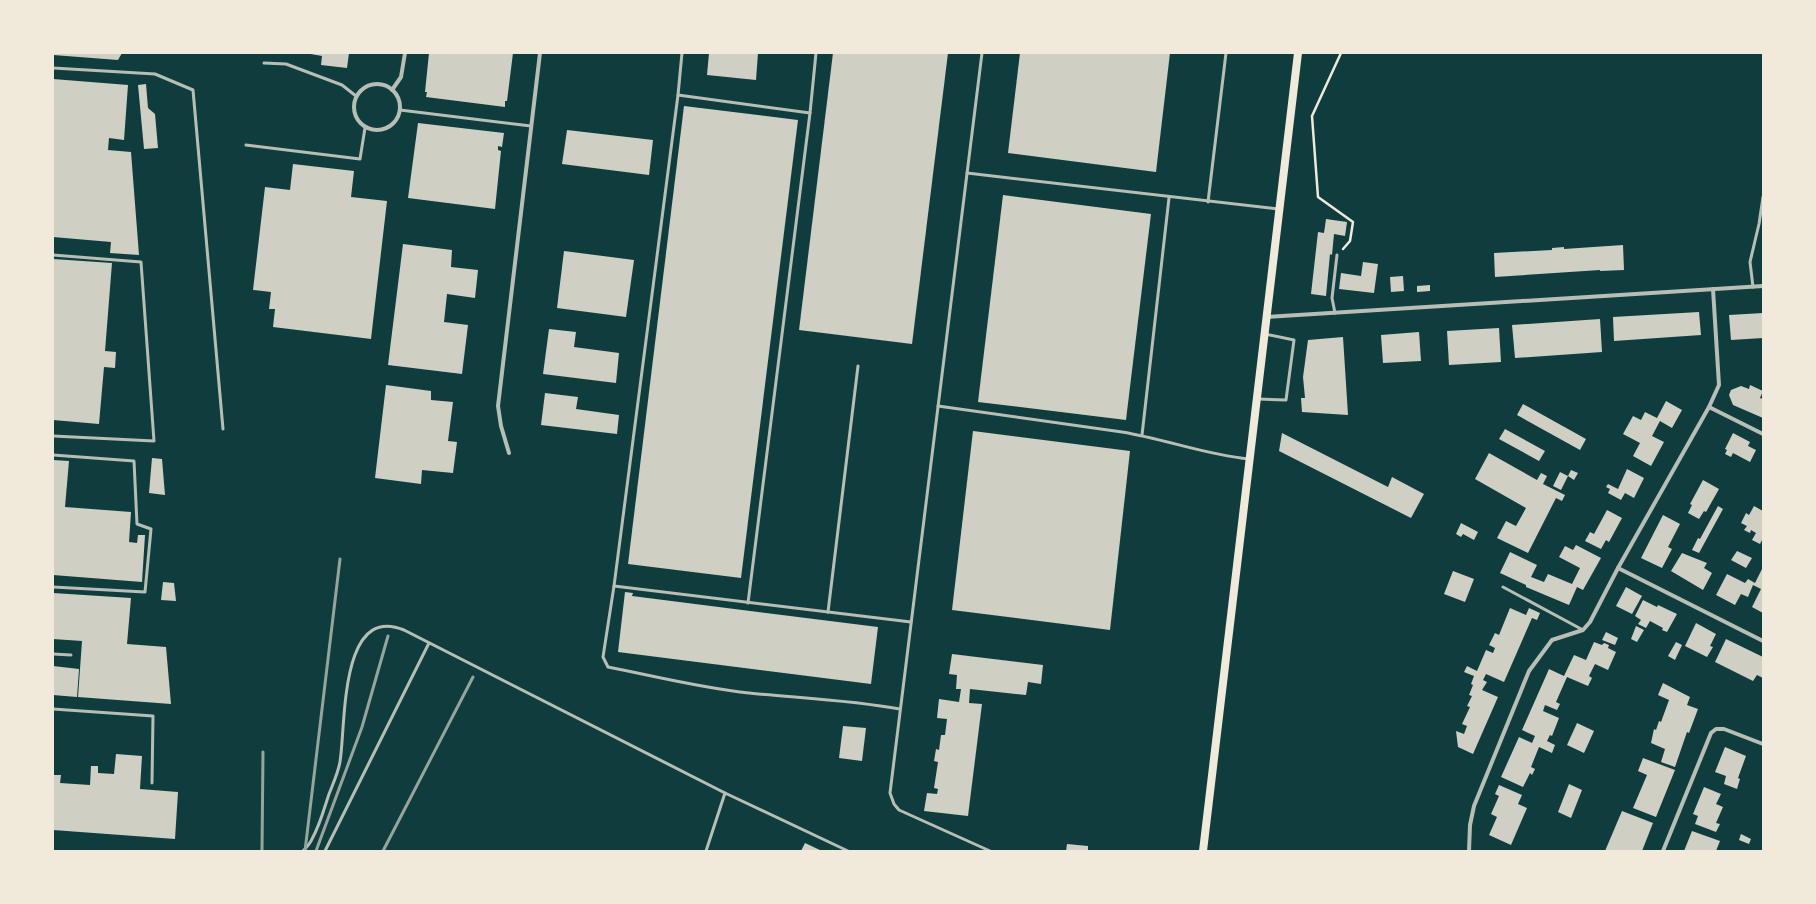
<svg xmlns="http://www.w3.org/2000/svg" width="1816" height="904" font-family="Karla,sans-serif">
  <rect width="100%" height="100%" fill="#0f3d3e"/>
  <g fill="#cfcfc3">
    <path d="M 53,53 L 122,53 L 118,60 L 53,55 Z"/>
    <path d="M 305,53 L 349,53 L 347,68 L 321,65 L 322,56 Z"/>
    <path d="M 429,53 L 513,53 L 507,101 L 505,101 L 505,107 L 426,97 L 427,92 L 425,92 Z"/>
    <path d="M 709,53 L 758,53 L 756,80 L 707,75 Z"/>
    <path d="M 833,53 L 948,53 L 912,344 L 799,330 Z"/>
    <path d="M 1020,53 L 1170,53 L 1156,172 L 1008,153 Z"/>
    <path d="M 53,79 L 128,85 L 124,140 L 109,138 L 108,150 L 131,152 L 139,255 L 110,253 L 111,242 L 53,237 Z"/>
    <path d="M 146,84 L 148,108 L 155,114 L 158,148 L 144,149 L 138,85 Z"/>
    <path d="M 684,106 L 798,120 L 741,578 L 628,564 Z"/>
    <path d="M 418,123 L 504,133 L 502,147 L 498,146 L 498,150 L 501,151 L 495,209 L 408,198 Z"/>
    <path d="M 567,130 L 653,140 L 649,175 L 562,164 Z"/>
    <path d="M 293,164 L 354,171 L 351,197 L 387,201 L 371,339 L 273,327 L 275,309 L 269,309 L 271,292 L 253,290 L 265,187 L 290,190 Z"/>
    <path d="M 1003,195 L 1151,214 L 1126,420 L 978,402 Z"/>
    <path d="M 1326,219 L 1347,222 L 1345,236 L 1334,234 L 1332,255 L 1330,254 L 1326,296 L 1311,294 L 1318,232 L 1324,233 Z"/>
    <path d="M 403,244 L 452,250 L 451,267 L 478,270 L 475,298 L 447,294 L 444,322 L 468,325 L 462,374 L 388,365 Z"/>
    <path d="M 1623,245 L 1624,270 L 1600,271 L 1600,270 L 1495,277 L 1494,253 L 1552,250 L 1552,248 L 1564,247 L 1564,249 Z"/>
    <path d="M 564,251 L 634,260 L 626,317 L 557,308 Z"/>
    <path d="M 53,259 L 112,263 L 105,351 L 116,352 L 115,368 L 104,367 L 99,424 L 53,420 Z"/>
    <path d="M 1363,262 L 1378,264 L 1374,293 L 1339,289 L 1341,273 L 1361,276 Z"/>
    <path d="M 1403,276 L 1404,291 L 1391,292 L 1390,277 Z"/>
    <path d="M 1430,285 L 1430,291 L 1417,292 L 1417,286 Z"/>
    <path d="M 1699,312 L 1701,335 L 1614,341 L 1613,317 Z"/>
    <path d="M 1763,313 L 1763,338 L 1731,340 L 1729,315 Z"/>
    <path d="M 1600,319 L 1602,352 L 1515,358 L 1512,325 Z"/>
    <path d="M 1499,328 L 1501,362 L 1449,365 L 1447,331 Z"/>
    <path d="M 549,329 L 576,332 L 574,347 L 619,353 L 616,383 L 543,374 Z"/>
    <path d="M 1419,332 L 1421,361 L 1383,363 L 1381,335 Z"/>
    <path d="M 1343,337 L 1348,415 L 1302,412 L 1301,398 L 1305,398 L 1303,377 L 1308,340 Z"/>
    <path d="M 386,385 L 431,391 L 431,400 L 453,402 L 448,441 L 457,442 L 453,473 L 422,470 L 421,484 L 375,478 Z"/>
    <path d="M 1750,385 L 1763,391 L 1760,398 L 1763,399 L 1763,418 L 1733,405 L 1729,395 L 1731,390 L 1741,386 L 1749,389 Z"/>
    <path d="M 545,393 L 578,397 L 576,409 L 619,415 L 617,434 L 541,425 Z"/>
    <path d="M 1666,401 L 1682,410 L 1672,428 L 1660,421 L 1652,436 L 1664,442 L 1651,466 L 1633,456 L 1640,443 L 1623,434 L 1633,416 L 1641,420 L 1645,412 L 1657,418 Z"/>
    <path d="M 1523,404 L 1586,439 L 1580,450 L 1517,415 Z"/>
    <path d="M 1505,429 L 1545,451 L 1539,461 L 1499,439 Z"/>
    <path d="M 973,431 L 1130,451 L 1110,630 L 952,610 Z"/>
    <path d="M 1282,433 L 1388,487 L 1392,477 L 1424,494 L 1411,518 L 1279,451 Z"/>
    <path d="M 1733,433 L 1750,442 L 1748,446 L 1756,450 L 1750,462 L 1733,453 L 1731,457 L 1725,454 L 1727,450 L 1725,449 Z"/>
    <path d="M 1489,453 L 1537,480 L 1541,473 L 1547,476 L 1543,484 L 1565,495 L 1562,501 L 1556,498 L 1528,553 L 1497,538 L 1506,521 L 1516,526 L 1526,508 L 1475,479 Z"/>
    <path d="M 152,458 L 162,459 L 165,495 L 149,493 Z"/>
    <path d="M 53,460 L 69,461 L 65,507 L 131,512 L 129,542 L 137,543 L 138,535 L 145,535 L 142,582 L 53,575 Z"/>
    <path d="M 1627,469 L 1644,478 L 1634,498 L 1625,493 L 1621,500 L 1608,493 L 1610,489 L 1606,487 L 1608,484 L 1618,489 Z"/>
    <path d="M 1571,470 L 1578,473 L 1574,480 L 1568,476 Z"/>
    <path d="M 1560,472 L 1568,476 L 1561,490 L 1553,486 Z"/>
    <path d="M 1703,480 L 1719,489 L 1706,512 L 1704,511 L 1699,519 L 1688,513 L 1692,505 L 1690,504 Z"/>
    <path d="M 1718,506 L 1723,509 L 1699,553 L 1692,550 L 1698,538 L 1700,539 Z"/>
    <path d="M 1754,506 L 1763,511 L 1763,538 L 1760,544 L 1752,540 L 1756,533 L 1751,530 L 1750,533 L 1744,530 L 1747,526 L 1741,523 L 1746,513 L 1749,515 Z"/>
    <path d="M 1607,510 L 1622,518 L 1609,542 L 1606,540 L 1601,549 L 1585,541 L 1590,532 L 1594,534 Z"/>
    <path d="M 1663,515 L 1680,524 L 1668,547 L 1672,549 L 1662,568 L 1641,558 Z"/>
    <path d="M 1461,523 L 1478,532 L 1474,540 L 1463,534 L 1461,537 L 1456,534 Z"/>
    <path d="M 1576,545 L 1601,558 L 1583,590 L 1577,587 L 1569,605 L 1526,587 L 1526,585 L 1500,573 L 1510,552 L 1537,565 L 1531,577 L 1544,582 L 1548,574 L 1572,584 L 1580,568 L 1559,557 L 1565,546 L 1573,550 Z"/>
    <path d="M 1737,551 L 1752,558 L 1746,568 L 1731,560 Z"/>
    <path d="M 1682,553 L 1707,563 L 1704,568 L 1712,573 L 1703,590 L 1671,571 Z"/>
    <path d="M 1763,567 L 1763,613 L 1752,607 L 1761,589 L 1753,585 L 1748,597 L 1741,594 L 1735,605 L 1716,595 L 1727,574 L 1745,583 L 1748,579 L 1755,583 Z"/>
    <path d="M 1453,571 L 1474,579 L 1465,602 L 1444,594 Z"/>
    <path d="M 163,582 L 174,583 L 176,601 L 161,600 Z"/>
    <path d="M 1626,587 L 1642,596 L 1632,614 L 1616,606 Z"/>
    <path d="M 625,592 L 633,593 L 632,596 L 878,627 L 871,684 L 618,652 Z"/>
    <path d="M 53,593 L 131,598 L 127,644 L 166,647 L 171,704 L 78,697 L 82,641 L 53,639 Z"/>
    <path d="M 1643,600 L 1657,607 L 1658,605 L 1677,614 L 1667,632 L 1662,630 L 1663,628 L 1650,621 L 1646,628 L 1638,624 L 1641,620 L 1635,616 Z"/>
    <path d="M 1510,608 L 1526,615 L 1529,608 L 1540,613 L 1537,620 L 1532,618 L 1504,682 L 1486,674 L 1483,680 L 1487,682 L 1482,690 L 1498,697 L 1473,754 L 1458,747 L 1456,731 L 1464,734 L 1467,726 L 1462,724 L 1470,707 L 1467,706 L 1472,696 L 1469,695 L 1473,685 L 1471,684 L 1474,676 L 1464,672 L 1467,666 L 1477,671 L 1486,650 L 1493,653 L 1495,648 L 1489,645 L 1495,633 L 1499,635 Z"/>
    <path d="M 1696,623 L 1716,634 L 1710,646 L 1713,647 L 1707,657 L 1685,646 Z"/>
    <path d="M 1636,626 L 1644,630 L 1637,642 L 1631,639 Z"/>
    <path d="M 1606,632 L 1618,638 L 1615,645 L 1602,640 Z"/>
    <path d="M 1726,639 L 1763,657 L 1763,678 L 1757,675 L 1753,681 L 1715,662 Z"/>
    <path d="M 1594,642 L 1602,645 L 1604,643 L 1609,645 L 1608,648 L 1616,652 L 1608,670 L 1595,664 L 1589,676 L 1592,678 L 1588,686 L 1567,677 L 1556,702 L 1560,704 L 1557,710 L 1545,705 L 1543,711 L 1559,718 L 1552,736 L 1550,735 L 1547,741 L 1555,745 L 1552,753 L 1539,747 L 1531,767 L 1535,769 L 1532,775 L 1530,773 L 1523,787 L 1501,777 L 1519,737 L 1532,743 L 1535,736 L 1522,730 L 1549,669 L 1564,676 L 1574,655 L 1586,660 Z"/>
    <path d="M 1676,642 L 1682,645 L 1675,660 L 1668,656 Z"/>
    <path d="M 952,654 L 1043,665 L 1041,684 L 1028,682 L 1026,695 L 970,689 L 969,703 L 982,704 L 968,816 L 924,811 L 927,793 L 937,794 L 938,789 L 934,788 L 938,762 L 934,761 L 936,749 L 939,750 L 941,735 L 945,735 L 947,719 L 937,718 L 939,699 L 959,702 L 961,689 L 956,689 L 957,675 L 949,674 Z"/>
    <path d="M 53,666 L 79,669 L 77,697 L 53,695 Z"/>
    <path d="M 1663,683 L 1690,697 L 1687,705 L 1698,709 L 1689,733 L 1687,732 L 1675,767 L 1661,762 L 1665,749 L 1651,743 L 1654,729 L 1656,730 L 1659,721 L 1661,722 L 1669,700 L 1658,695 Z"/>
    <path d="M 1577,723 L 1594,731 L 1584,753 L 1567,745 Z"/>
    <path d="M 843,726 L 866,728 L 862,761 L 839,758 Z"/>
    <path d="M 1725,747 L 1746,756 L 1738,778 L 1740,779 L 1737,789 L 1724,784 L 1726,776 L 1715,772 Z"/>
    <path d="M 116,754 L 142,756 L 140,789 L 178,792 L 175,839 L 53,830 L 53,775 L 61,775 L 60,783 L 90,785 L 91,766 L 98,766 L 98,773 L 114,774 Z"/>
    <path d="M 1643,758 L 1675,770 L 1656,817 L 1633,808 L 1647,775 L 1638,771 Z"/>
    <path d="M 1569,784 L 1582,790 L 1571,818 L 1558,812 Z"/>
    <path d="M 1499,785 L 1522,795 L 1518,804 L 1527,808 L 1511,845 L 1489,835 L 1497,817 L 1491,814 L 1499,796 L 1495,794 Z"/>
    <path d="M 1704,787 L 1721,794 L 1716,804 L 1723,807 L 1716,823 L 1720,824 L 1716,832 L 1695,824 L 1698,816 L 1693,814 Z"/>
    <path d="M 1622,811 L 1653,823 L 1642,851 L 1605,851 Z"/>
    <path d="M 1692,831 L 1720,841 L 1716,851 L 1684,851 Z"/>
    <path d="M 1741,834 L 1751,839 L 1749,844 L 1739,840 Z"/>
    <path d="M 805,843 L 822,851 L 801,851 Z"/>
    <path d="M 1067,844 L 1088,846 L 1088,851 L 1066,851 Z"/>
  </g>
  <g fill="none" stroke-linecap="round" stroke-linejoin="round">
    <path stroke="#f1e9da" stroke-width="2.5" d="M 1341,53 L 1312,116 L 1318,197 L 1353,222 L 1350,241 L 1343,249"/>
    <g stroke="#b8beb3" stroke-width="3">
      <path d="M 682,53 L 678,95 L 614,586 L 603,657 L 608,667 C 654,676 701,688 749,693 C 799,698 850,700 900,709"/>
      <path d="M 982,53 L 890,793 L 894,804 L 899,810 L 990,851"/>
      <path d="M 264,63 L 286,64 L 342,85 L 356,96"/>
      <path d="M 53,68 L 155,74 L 193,90 L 223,429"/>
      <path d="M 678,95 L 810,113"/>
      <path d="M 400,110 L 531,126"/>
      <path d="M 246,145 L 360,159 L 365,128"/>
      <path d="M 967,173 L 1278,209"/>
      <path d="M 1208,202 L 1226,53"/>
      <path d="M 53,255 L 141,262 L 154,441 L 53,436"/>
      <path d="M 1753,287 L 1750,262 L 1759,224 L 1763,197"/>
      <path d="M 1335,313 L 1332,298 L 1337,255"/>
      <path d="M 1258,399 L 1286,400 L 1294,340 L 1265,334"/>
      <path d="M 938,406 L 1122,432 C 1165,439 1206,455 1249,459"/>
      <path d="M 1142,435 L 1169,198"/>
      <path d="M 53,455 L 134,461 L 137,524 L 151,529 L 145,592 L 53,587"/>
      <path d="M 614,586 L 911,622"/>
      <path d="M 1503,587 L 1583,630"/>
      <path d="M 748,603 L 810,113 L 816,53"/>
      <path d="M 828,612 L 858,366"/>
      <path d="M 53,654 L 71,655"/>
      <path d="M 53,709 L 153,716 L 152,783"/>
      <path d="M 303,851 C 306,848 310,844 312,839 C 320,825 324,809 329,794 C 333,784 338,773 340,762 C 346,726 339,603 404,630 L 725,793 L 848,851"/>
      <path d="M 325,851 L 429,643"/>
      <path d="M 706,851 L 725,793"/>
    </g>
    <g stroke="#b8beb3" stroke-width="4">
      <circle cx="377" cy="107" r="23"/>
      <path d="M 392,90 L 401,77 L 405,53"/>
      <path d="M 1267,317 L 1763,286"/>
      <path d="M 1709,407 L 1763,434"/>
      <path d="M 509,453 L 501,426 L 498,406 L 540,53"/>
      <path d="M 1618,568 L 1763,641"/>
      <path d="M 1469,851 L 1470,825 L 1474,806 L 1529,671 L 1552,640 L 1583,630 L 1590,622 L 1618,568 L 1709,407 L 1719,385 L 1713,289"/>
      <path d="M 1663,851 L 1711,733 L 1716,729 L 1724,729 L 1763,744"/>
    </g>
    <path stroke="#f1e9da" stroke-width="8" d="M 1203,851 L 1298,53"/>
    <g stroke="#97a49c" stroke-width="3">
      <path d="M 262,851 L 263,752"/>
      <path d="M 305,851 L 340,559"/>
      <path d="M 316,851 L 362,727 L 388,636"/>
      <path d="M 383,851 L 473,677"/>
    </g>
  </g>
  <rect width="1816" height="904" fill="none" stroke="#f1e9da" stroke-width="108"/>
</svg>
